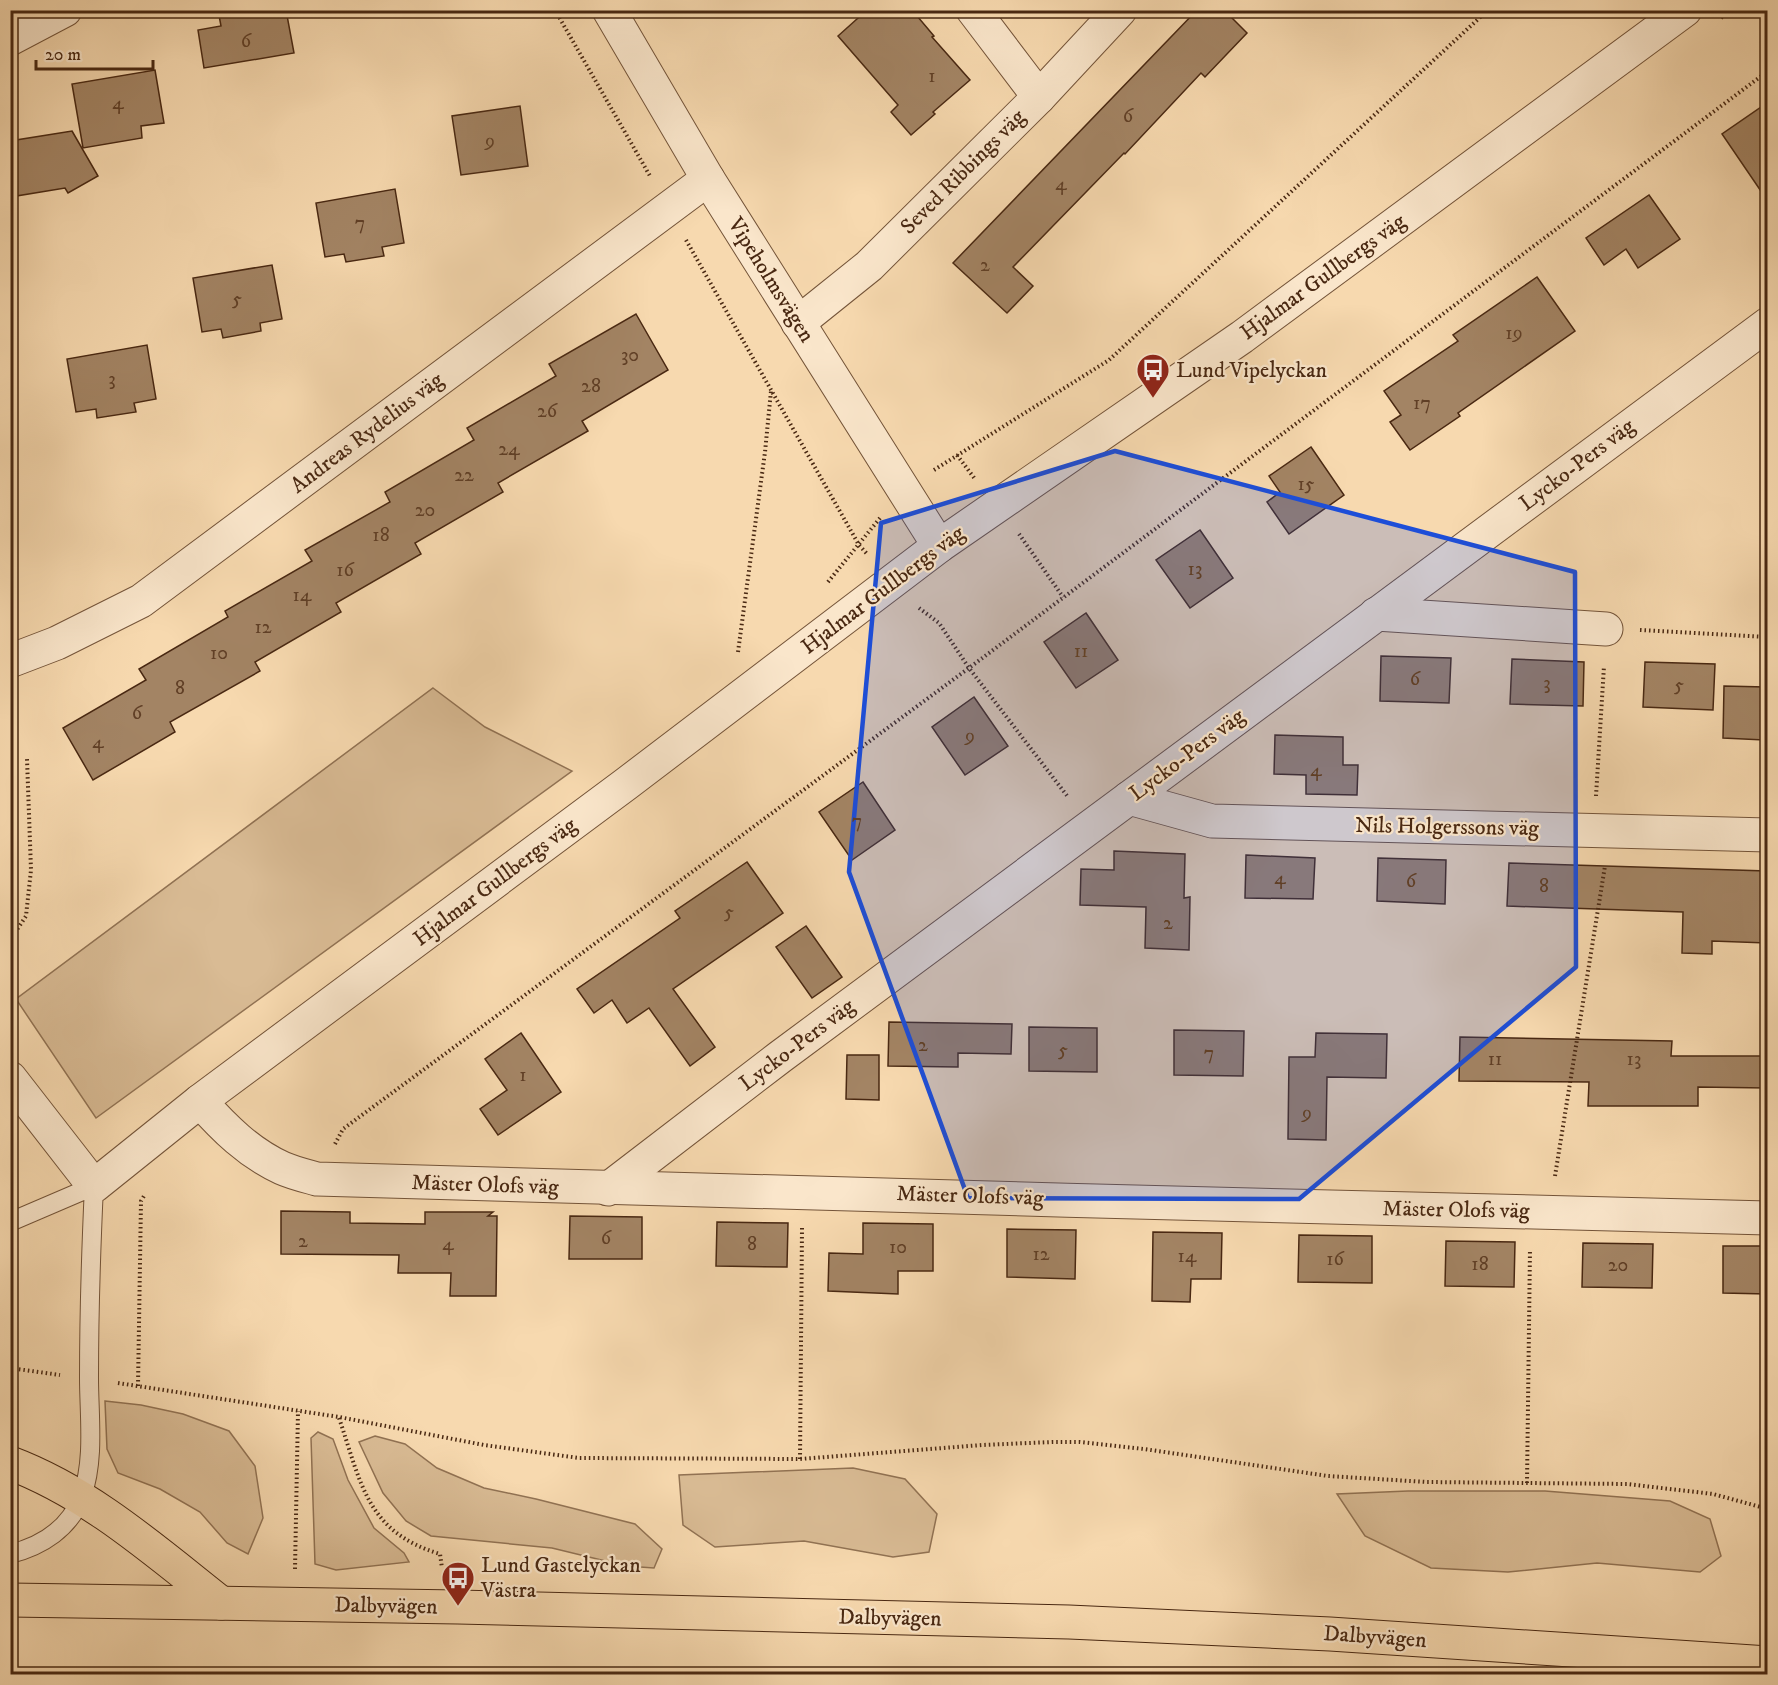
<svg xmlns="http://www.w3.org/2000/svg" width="1778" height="1685" font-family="'IM FELL DW Pica',serif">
  <rect width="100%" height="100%" fill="#f7d9af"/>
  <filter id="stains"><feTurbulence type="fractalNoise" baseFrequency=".00333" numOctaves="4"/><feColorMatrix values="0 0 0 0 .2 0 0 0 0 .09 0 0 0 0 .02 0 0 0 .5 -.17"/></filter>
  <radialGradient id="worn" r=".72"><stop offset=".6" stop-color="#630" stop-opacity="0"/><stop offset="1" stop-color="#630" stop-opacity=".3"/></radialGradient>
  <g fill="#d9bb94" stroke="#917253" stroke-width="1.5">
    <path d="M 433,688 L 485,727 L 572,771 L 96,1118 L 16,999 Z"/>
    <path d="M 105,1401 L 141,1405 L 183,1414 L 229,1431 L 255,1466 L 263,1518 L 248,1554 L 227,1543 L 200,1512 L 160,1489 L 118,1473 L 107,1449 Z"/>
    <path d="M 318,1432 L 333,1439 L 348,1480 L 374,1528 L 404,1553 L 409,1562 L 336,1570 L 315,1564 L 311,1438 Z"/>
    <path d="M 375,1436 L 405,1444 L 437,1468 L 484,1488 L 536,1499 L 635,1524 L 662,1549 L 654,1568 L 626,1566 L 552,1548 L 431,1536 L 406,1521 L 383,1493 L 359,1442 Z"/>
    <path d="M 853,1468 L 905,1479 L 937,1514 L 929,1552 L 893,1557 L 804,1541 L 715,1547 L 683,1525 L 679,1475 Z"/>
    <path d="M 1408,1491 L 1545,1491 L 1670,1501 L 1710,1519 L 1721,1556 L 1700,1572 L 1597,1563 L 1508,1572 L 1431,1568 L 1365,1536 L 1337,1494 Z"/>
  </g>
  <g fill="#a38464" stroke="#492812" stroke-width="1.5">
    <path d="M 218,10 L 286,10 L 294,53 L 204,68 L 198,30 L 221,26 Z"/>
    <path d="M 867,10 L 912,10 L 934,36 L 932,37 L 970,80 L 933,112 L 935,114 L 911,135 L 891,112 L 898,105 L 838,36 Z"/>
    <path d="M 1197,10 L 1224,10 L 1247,33 L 1205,77 L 1201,73 L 1125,154 L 1124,153 L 1013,267 L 1033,286 L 1007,313 L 953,263 Z"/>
    <path d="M 155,70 L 164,123 L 141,126 L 142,138 L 83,148 L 72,84 Z"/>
    <path d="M 1767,103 L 1767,200 L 1722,134 Z"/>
    <path d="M 520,106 L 528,166 L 461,175 L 452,116 Z"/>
    <path d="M 72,131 L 98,176 L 68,193 L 65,188 L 10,197 L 10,141 Z"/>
    <path d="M 395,189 L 404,243 L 382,247 L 384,256 L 346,262 L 344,254 L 325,257 L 316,203 Z"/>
    <path d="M 1649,195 L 1680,239 L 1638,268 L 1626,249 L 1604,265 L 1586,238 Z"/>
    <path d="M 272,265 L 282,319 L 260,323 L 261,331 L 223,338 L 221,329 L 202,332 L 193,278 Z"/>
    <path d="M 1537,277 L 1575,331 L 1458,413 L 1460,416 L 1410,450 L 1390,422 L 1401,415 L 1384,391 L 1458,341 L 1453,335 Z"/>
    <path d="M 636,314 L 668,370 L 582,421 L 588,431 L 498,483 L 503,492 L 415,543 L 421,554 L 336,603 L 341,612 L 255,662 L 260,671 L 170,722 L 175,732 L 93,780 L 63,728 L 146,680 L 139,669 L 228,617 L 225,611 L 312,561 L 305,550 L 390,502 L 385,492 L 474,440 L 467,428 L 556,376 L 549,364 Z"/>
    <path d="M 147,345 L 156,399 L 134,403 L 136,412 L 97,418 L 96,409 L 76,412 L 67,359 Z"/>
    <path d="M 1311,447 L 1344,495 L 1289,534 L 1267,502 L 1280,492 L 1269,476 Z"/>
    <path d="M 1200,530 L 1233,578 L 1190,608 L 1156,560 Z"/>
    <path d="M 1086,613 L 1118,660 L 1076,688 L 1044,642 Z"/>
    <path d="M 1381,656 L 1451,658 L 1449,703 L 1380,701 Z"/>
    <path d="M 1512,659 L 1584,662 L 1583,706 L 1510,704 Z"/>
    <path d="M 1645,662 L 1715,664 L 1713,710 L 1643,707 Z"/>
    <path d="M 1724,686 L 1765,687 L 1764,740 L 1723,738 Z"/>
    <path d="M 974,697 L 1008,746 L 965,775 L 932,727 Z"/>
    <path d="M 1275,735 L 1343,737 L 1343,765 L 1358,765 L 1357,795 L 1306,794 L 1306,775 L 1274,774 Z"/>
    <path d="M 863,782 L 895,830 L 852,860 L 819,812 Z"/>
    <path d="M 1114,851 L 1185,854 L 1184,898 L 1190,897 L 1189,950 L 1145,948 L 1146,907 L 1080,905 L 1081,869 L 1114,870 Z"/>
    <path d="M 1246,855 L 1315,858 L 1313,899 L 1245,898 Z"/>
    <path d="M 1378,858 L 1446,860 L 1445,904 L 1377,901 Z"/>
    <path d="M 747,862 L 783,913 L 673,989 L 715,1047 L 690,1066 L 649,1008 L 627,1023 L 612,1000 L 594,1013 L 577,989 L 680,918 L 675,911 Z"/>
    <path d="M 1509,863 L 1767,871 L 1767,943 L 1712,941 L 1712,954 L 1682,953 L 1683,912 L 1507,906 Z"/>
    <path d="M 806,926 L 842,977 L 812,998 L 776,947 Z"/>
    <path d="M 889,1022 L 1012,1024 L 1011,1054 L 958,1053 L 958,1067 L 888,1066 Z"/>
    <path d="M 1029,1027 L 1097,1028 L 1097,1072 L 1029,1071 Z"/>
    <path d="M 1174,1030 L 1244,1031 L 1243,1076 L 1174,1075 Z"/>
    <path d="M 521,1033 L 561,1092 L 498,1135 L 480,1109 L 507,1090 L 485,1059 Z"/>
    <path d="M 1316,1033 L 1387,1034 L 1386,1078 L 1327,1077 L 1326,1140 L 1288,1139 L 1289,1057 L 1315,1057 Z"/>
    <path d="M 1460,1037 L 1672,1041 L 1671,1056 L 1767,1056 L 1767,1088 L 1698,1087 L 1698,1106 L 1588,1106 L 1589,1082 L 1459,1081 Z"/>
    <path d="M 847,1055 L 879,1055 L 879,1100 L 846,1099 Z"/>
    <path d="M 281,1211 L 350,1212 L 350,1223 L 425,1224 L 425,1212 L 493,1212 L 488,1216 L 497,1216 L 496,1296 L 450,1296 L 451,1273 L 398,1273 L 399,1255 L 281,1254 Z"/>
    <path d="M 570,1216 L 642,1217 L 642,1259 L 569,1259 Z"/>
    <path d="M 717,1222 L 788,1223 L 787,1267 L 716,1266 Z"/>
    <path d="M 863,1223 L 933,1224 L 933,1271 L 898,1271 L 898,1294 L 828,1291 L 829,1253 L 863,1254 Z"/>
    <path d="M 1007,1229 L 1076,1230 L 1075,1279 L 1007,1277 Z"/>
    <path d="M 1153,1232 L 1222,1233 L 1221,1279 L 1191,1279 L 1190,1302 L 1152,1301 Z"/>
    <path d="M 1299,1235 L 1372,1236 L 1372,1283 L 1298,1282 Z"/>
    <path d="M 1446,1241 L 1515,1242 L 1514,1287 L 1445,1286 Z"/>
    <path d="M 1583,1243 L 1653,1244 L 1652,1288 L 1582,1287 Z"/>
    <path d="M 1723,1246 L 1767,1246 L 1767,1294 L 1723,1293 Z"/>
  </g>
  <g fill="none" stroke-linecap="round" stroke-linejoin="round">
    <g stroke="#745439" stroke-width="20">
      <path id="lane" d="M 10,1222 L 94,1186 C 91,1250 89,1314 89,1378 C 89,1416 95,1459 82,1496 C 70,1528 42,1546 10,1554"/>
    </g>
    <g stroke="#745439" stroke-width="35">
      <g id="street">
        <path d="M 609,10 L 708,179 L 939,546"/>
        <path d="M 973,10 L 1039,97"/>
        <path d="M 10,39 L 65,10"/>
        <path d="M 798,323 L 869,266 L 1039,97 L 1120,10"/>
        <path d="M 1376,614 L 1606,629"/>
        <path d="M 10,661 L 57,643 L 141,601 L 708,179"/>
        <path d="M 1129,798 L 1212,821 L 1768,835"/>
        <path d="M 10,1078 L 94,1186 L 200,1101 L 626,784 L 939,546 L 1242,337 L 1685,10"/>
        <path d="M 200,1101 C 224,1128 249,1153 282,1168 C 293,1173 306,1176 317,1179 C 801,1195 1284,1205 1768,1218"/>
        <path d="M 608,1189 L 780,1057 L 1768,324"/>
      </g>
    </g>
    <g stroke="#492812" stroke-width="35">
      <path id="primary" d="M 10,1600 L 458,1607 L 1069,1622 L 1330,1634 L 1768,1663"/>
    </g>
    <g stroke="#492812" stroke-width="35">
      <path id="highway" d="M 10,1463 C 90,1493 155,1551 221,1603"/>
    </g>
    <g stroke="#492812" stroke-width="4" stroke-dasharray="1.5 3" stroke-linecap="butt">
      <path d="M 555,10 L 650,176"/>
      <path d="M 1721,18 L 1731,10"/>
      <path d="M 686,240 L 859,545 L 868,555"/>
      <path d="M 957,455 L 975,479"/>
      <path d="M 934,470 L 1109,360 L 1488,10"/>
      <path d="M 1019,534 L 1063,597"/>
      <path d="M 828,582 L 880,518"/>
      <path d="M 919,608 L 939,623 L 969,668 L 1068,797"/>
      <path d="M 1640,630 L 1768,637"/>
      <path d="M 738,652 L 765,452 L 771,391"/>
      <path d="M 1596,796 L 1604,666"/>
      <path d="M 10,940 L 26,916 L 31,870 L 27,759"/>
      <path d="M 335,1144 L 343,1129 L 969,668 L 1768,71"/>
      <path d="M 1555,1176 L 1605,866"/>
      <path d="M 10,1368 L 60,1375"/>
      <path d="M 118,1383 L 339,1417 L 484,1445 L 579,1458 L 800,1459 L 982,1445 L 1052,1442 L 1080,1442 L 1144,1449 L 1328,1476 L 1427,1482 L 1627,1484 L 1713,1494 L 1768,1509"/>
      <path d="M 138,1386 L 141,1201 L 144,1196"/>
      <path d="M 339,1418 C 361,1482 366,1532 440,1554 L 442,1568"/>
      <path d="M 800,1459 L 802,1228"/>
      <path d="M 1527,1483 L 1530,1249"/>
      <path d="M 295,1569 L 298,1411"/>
    </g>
    <use href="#lane" stroke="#fae6cb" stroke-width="18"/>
    <use href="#street" stroke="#fae6cb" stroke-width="33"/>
    <use href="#primary" stroke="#f7d9af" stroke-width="33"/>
    <use href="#highway" stroke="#f7d9af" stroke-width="33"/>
  </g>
  <path fill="#1d4ed8" fill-opacity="0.2" stroke="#1d4ed8" stroke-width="4.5" stroke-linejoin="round" d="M 1115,451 L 1575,572 L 1576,967 L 1299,1199 L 968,1198 L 849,872 L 881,523 Z"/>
  <defs>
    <g id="bus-pin" transform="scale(1.725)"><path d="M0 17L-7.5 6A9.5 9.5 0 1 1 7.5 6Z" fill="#8f2418" stroke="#fae6cb"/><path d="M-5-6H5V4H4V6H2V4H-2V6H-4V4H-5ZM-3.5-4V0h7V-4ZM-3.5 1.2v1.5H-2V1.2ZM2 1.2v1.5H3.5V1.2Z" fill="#fff"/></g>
  </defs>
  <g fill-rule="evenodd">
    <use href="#bus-pin" x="1153" y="370"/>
    <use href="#bus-pin" x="458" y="1578"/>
  </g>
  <g text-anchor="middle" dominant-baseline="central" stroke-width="4.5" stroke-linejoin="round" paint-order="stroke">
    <g font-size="20" fill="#603f26">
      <text x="246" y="41">6</text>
      <text x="932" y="76">1</text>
      <text x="118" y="103">4</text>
      <text x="1128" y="116">6</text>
      <text x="490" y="141">9</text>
      <text x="1061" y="184">4</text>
      <text x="360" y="223">7</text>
      <text x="985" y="265">2</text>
      <text x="237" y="299">5</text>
      <text x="1514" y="333">19</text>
      <text x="630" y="355">30</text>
      <text x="112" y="379">3</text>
      <text x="591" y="386">28</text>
      <text x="1422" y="403">17</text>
      <text x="547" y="411">26</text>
      <text x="509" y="449">24</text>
      <text x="464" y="475">22</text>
      <text x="1306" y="484">15</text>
      <text x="425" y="510">20</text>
      <text x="381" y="535">18</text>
      <text x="1195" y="569">13</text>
      <text x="345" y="570">16</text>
      <text x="302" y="595">14</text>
      <text x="263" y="627">12</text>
      <text x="1081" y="651">11</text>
      <text x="219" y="653">10</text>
      <text x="1415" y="679">6</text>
      <text x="1547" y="683">3</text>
      <text x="1679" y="685">5</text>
      <text x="180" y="688">8</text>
      <text x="137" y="713">6</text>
      <text x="970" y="736">9</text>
      <text x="98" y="742">4</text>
      <text x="1316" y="770">4</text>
      <text x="857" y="821">7</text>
      <text x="1280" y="878">4</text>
      <text x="1411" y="881">6</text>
      <text x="1544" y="886">8</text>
      <text x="729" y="912">5</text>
      <text x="1168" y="923">2</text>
      <text x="923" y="1045">2</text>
      <text x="1063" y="1050">5</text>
      <text x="1209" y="1053">7</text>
      <text x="1495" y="1059">11</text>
      <text x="1634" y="1059">13</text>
      <text x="523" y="1075">1</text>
      <text x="1307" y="1113">9</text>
      <text x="606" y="1238">6</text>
      <text x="303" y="1241">2</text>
      <text x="448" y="1244">4</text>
      <text x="752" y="1244">8</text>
      <text x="898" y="1247">10</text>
      <text x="1041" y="1254">12</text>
      <text x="1187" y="1256">14</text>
      <text x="1335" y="1259">16</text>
      <text x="1480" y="1264">18</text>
      <text x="1618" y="1265">20</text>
    </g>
    <g font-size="22" fill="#492812" stroke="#fae6cb">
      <text transform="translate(963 172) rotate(-45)">Seved Ribbings väg</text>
      <text transform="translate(1323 277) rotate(-36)">Hjalmar Gullbergs väg</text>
      <text transform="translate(771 280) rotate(58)">Vipeholmsvägen</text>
      <text transform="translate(367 433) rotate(-37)">Andreas Rydelius väg</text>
      <text transform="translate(1577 465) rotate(-37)">Lycko-Pers väg</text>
      <text transform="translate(883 590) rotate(-37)">Hjalmar Gullbergs väg</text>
      <text transform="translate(1187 755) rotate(-37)">Lycko-Pers väg</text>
      <text transform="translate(1447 827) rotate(1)">Nils Holgerssons väg</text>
      <text transform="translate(495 882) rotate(-37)">Hjalmar Gullbergs väg</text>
      <text transform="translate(797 1045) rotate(-37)">Lycko-Pers väg</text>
      <text transform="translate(485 1185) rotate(2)">Mäster Olofs väg</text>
      <text transform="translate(970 1196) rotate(2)">Mäster Olofs väg</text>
      <text transform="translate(1456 1210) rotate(1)">Mäster Olofs väg</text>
      <text transform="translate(386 1606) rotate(1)">Dalbyvägen</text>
      <text transform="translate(890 1618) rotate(1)">Dalbyvägen</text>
      <text transform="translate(1375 1637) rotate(4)">Dalbyvägen</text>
    </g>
    <g font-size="22" fill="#492812" stroke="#fae6cb" text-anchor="start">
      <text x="1176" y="370">Lund Vipelyckan</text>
      <text x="481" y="1565">Lund Gastelyckan<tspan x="481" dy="25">Västra</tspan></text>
    </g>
  </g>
  <rect width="1778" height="1685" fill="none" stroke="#f7d9af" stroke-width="36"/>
  <rect x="12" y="12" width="1754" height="1661" fill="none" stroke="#492812" stroke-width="3"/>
  <rect x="18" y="18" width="1742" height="1649" fill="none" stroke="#492812" stroke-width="1.5"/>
  <path d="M36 60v9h117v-9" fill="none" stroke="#492812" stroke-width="3"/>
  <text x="45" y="60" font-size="18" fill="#492812" stroke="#fae6cb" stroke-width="4.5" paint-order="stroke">20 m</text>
  <rect width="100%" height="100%" filter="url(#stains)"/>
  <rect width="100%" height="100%" fill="url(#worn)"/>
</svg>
